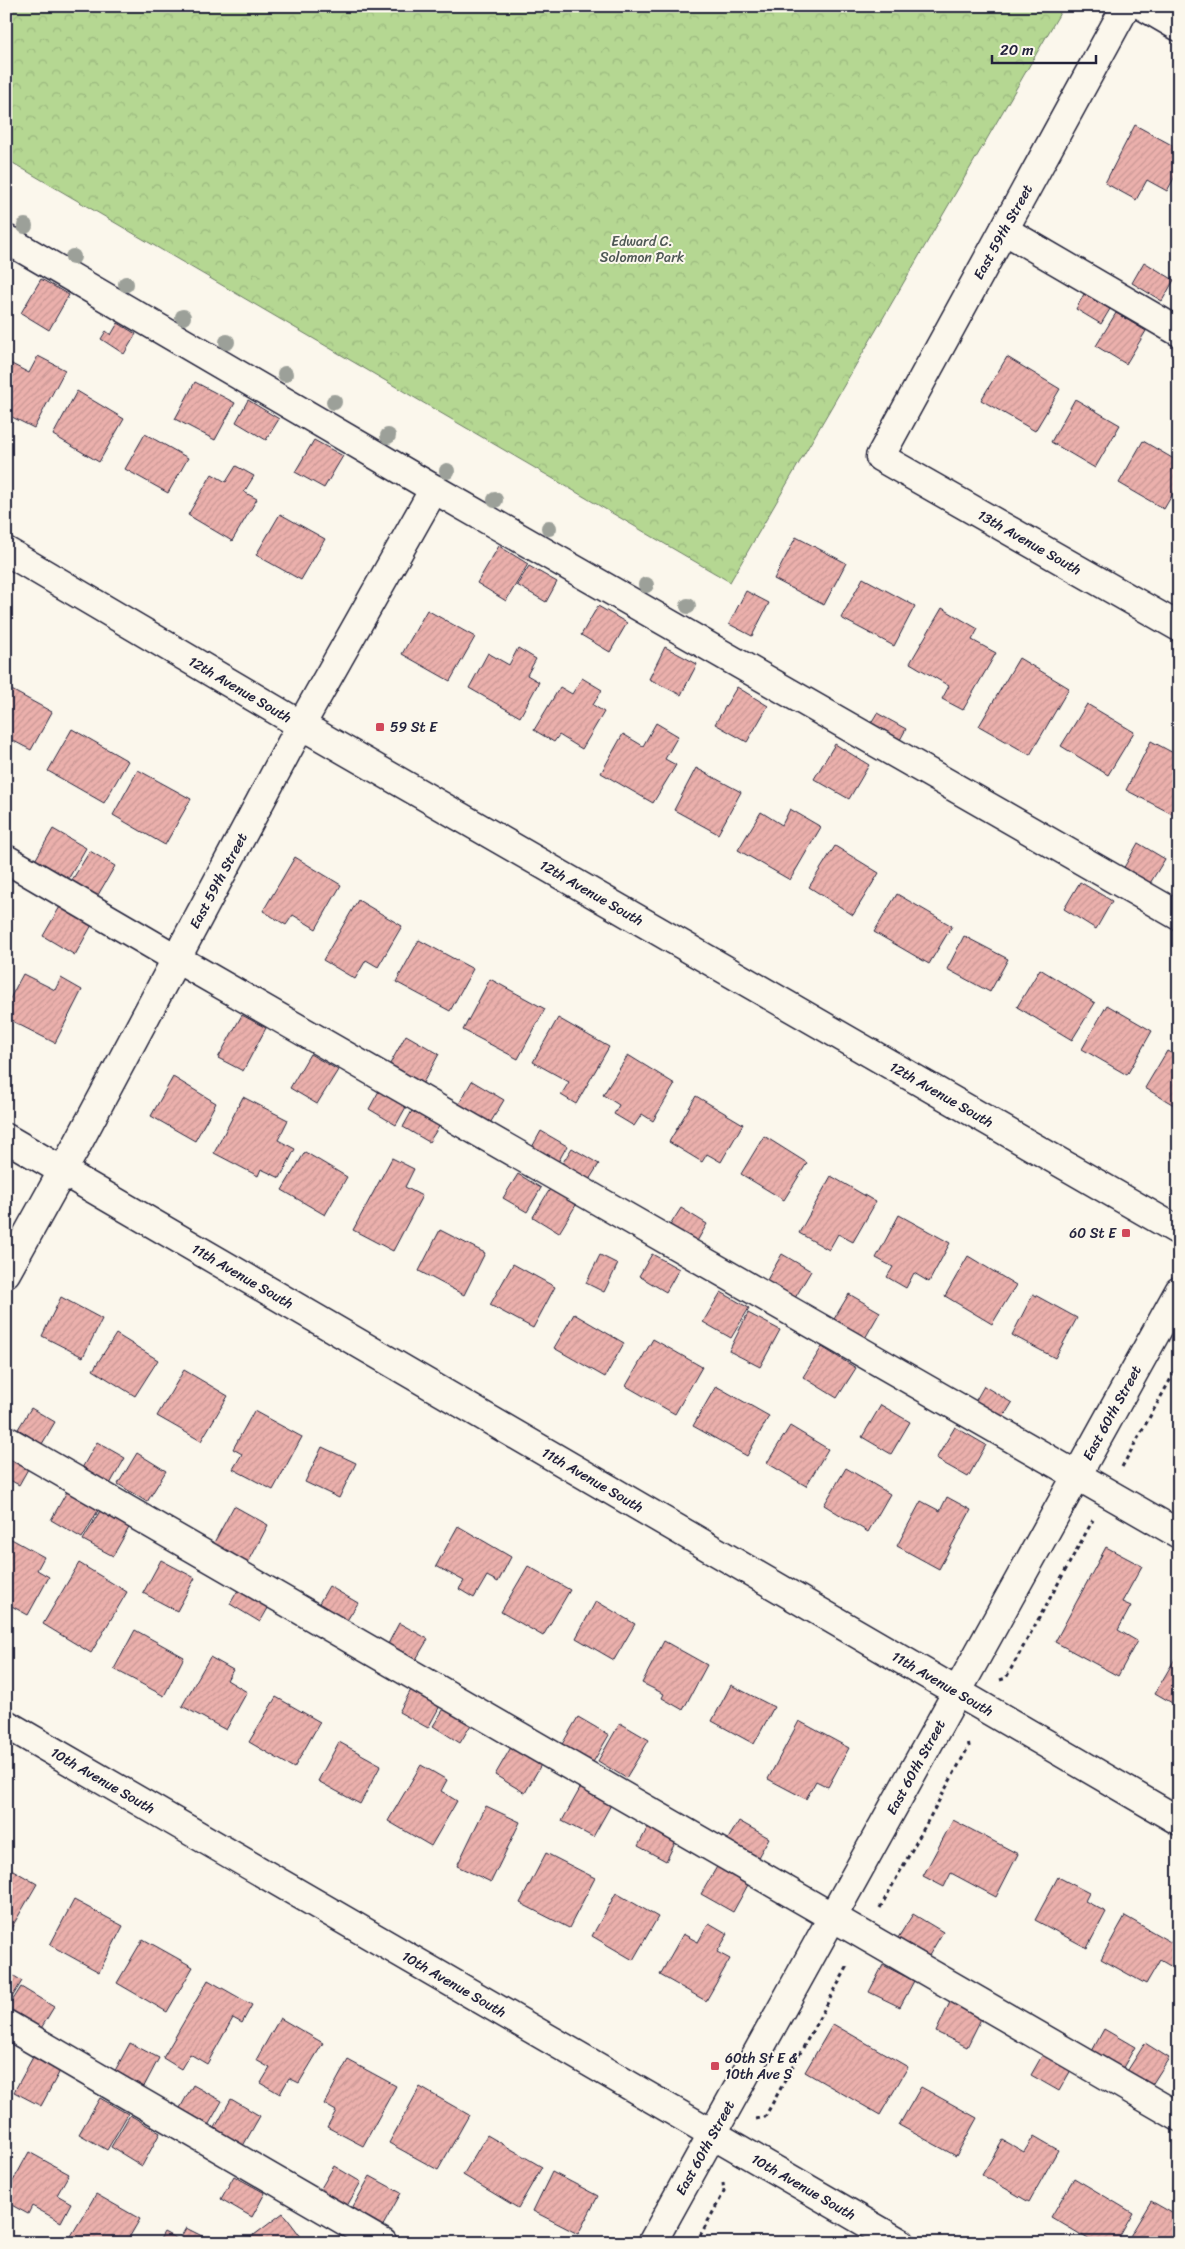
<svg xmlns="http://www.w3.org/2000/svg" width="1185" height="2249" font-family="Sriracha,sans-serif">
  <defs>
    <pattern id="forest-crowns" width="20" height="18" patternUnits="userSpaceOnUse" patternTransform="scale(1.25)"><rect width="20" height="18" fill="#b5d792"/><path d="M2 6a3 3 0 1 1 6 0M12 15a3 3 0 1 1 6 0" fill="none" stroke="#9bb87f"/></pattern>
    <pattern id="building-hatch" width="6" height="6" patternUnits="userSpaceOnUse" patternTransform="scale(1.25)"><rect width="6" height="6" fill="#ebb0ac"/><path d="M-1 1l2-2M0 6l6-6M5 7l2-2" fill="none" stroke="#c99795"/></pattern>
  </defs>
  <rect width="100%" height="100%" fill="#fbf7ec"/>
  <filter id="ink" filterUnits="userSpaceOnUse"><feTurbulence type="fractalNoise" baseFrequency=".02" numOctaves="2"/><feDisplacementMap in="SourceGraphic" scale="10" xChannelSelector="R" yChannelSelector="G"/><feConvolveMatrix kernelMatrix="1 2 1 2 8 2 1 2 1" color-interpolation-filters="sRGB"/></filter>
  <g filter="url(#ink)">
    <path fill="url(#forest-crowns)" stroke="#6c7c66" d="M 6,6 L 1064,6 L 730,582 L 6,159 Z"/>
    <g fill="url(#building-hatch)" stroke="#22223b">
      <path d="M 1135,125 L 1179,149 L 1179,169 L 1167,191 L 1147,180 L 1136,200 L 1105,183 Z"/>
      <path d="M 1144,262 L 1174,280 L 1162,301 L 1132,283 Z"/>
      <path d="M 41,279 L 69,295 L 49,330 L 21,313 Z"/>
      <path d="M 1084,294 L 1110,309 L 1101,324 L 1076,309 Z"/>
      <path d="M 1116,313 L 1146,331 L 1126,364 L 1096,346 Z"/>
      <path d="M 118,323 L 136,334 L 124,354 L 101,339 L 106,331 L 111,335 Z"/>
      <path d="M 38,356 L 65,370 L 34,428 L 6,414 L 6,361 L 29,373 Z"/>
      <path d="M 1007,357 L 1060,389 L 1035,431 L 981,400 Z"/>
      <path d="M 195,382 L 235,403 L 215,440 L 175,419 Z"/>
      <path d="M 77,391 L 124,419 L 99,462 L 53,435 Z"/>
      <path d="M 1075,399 L 1120,425 L 1095,468 L 1051,442 Z"/>
      <path d="M 248,400 L 279,419 L 266,440 L 236,422 Z"/>
      <path d="M 145,434 L 188,458 L 168,493 L 125,469 Z"/>
      <path d="M 314,440 L 343,456 L 324,488 L 295,472 Z"/>
      <path d="M 1143,441 L 1179,462 L 1179,483 L 1164,509 L 1119,483 Z"/>
      <path d="M 236,466 L 254,476 L 244,492 L 257,499 L 232,541 L 188,515 L 212,474 L 226,482 Z"/>
      <path d="M 280,514 L 325,539 L 301,580 L 256,555 Z"/>
      <path d="M 796,537 L 846,563 L 824,605 L 774,579 Z"/>
      <path d="M 499,546 L 528,564 L 506,601 L 477,583 Z"/>
      <path d="M 529,566 L 557,582 L 546,602 L 517,585 Z"/>
      <path d="M 863,578 L 915,606 L 894,646 L 841,618 Z"/>
      <path d="M 746,591 L 769,603 L 752,636 L 729,624 Z"/>
      <path d="M 598,606 L 627,623 L 610,652 L 581,635 Z"/>
      <path d="M 942,608 L 978,629 L 972,640 L 996,653 L 963,710 L 942,699 L 949,686 L 910,663 Z"/>
      <path d="M 427,610 L 475,637 L 450,681 L 402,654 Z"/>
      <path d="M 665,647 L 697,664 L 681,695 L 649,679 Z"/>
      <path d="M 518,648 L 536,659 L 527,675 L 539,682 L 520,717 L 469,688 L 488,653 L 509,665 Z"/>
      <path d="M 1019,658 L 1069,688 L 1030,755 L 979,726 Z"/>
      <path d="M 582,678 L 602,690 L 593,705 L 604,712 L 582,749 L 559,735 L 554,742 L 534,730 L 560,687 L 572,694 Z"/>
      <path d="M 6,687 L 52,712 L 31,750 L 6,737 Z"/>
      <path d="M 737,687 L 768,706 L 747,742 L 715,724 Z"/>
      <path d="M 1087,704 L 1134,732 L 1108,775 L 1061,746 Z"/>
      <path d="M 877,713 L 906,729 L 895,749 L 865,733 Z"/>
      <path d="M 656,723 L 678,736 L 665,759 L 676,765 L 653,803 L 601,773 L 623,734 L 643,746 Z"/>
      <path d="M 72,729 L 128,761 L 104,803 L 48,771 Z"/>
      <path d="M 1151,741 L 1179,756 L 1179,811 L 1176,816 L 1126,790 Z"/>
      <path d="M 835,744 L 869,765 L 849,799 L 814,779 Z"/>
      <path d="M 696,768 L 741,792 L 718,834 L 674,810 Z"/>
      <path d="M 138,770 L 191,799 L 165,845 L 113,815 Z"/>
      <path d="M 790,809 L 821,827 L 790,880 L 738,850 L 761,812 L 782,825 Z"/>
      <path d="M 53,829 L 86,848 L 66,883 L 33,864 Z"/>
      <path d="M 1138,843 L 1165,859 L 1144,893 L 1118,878 Z"/>
      <path d="M 835,846 L 879,873 L 853,915 L 809,887 Z"/>
      <path d="M 90,851 L 115,866 L 95,900 L 69,885 Z"/>
      <path d="M 295,857 L 341,885 L 316,929 L 293,915 L 286,925 L 263,911 Z"/>
      <path d="M 1080,882 L 1112,901 L 1096,929 L 1064,909 Z"/>
      <path d="M 897,894 L 952,926 L 929,964 L 874,932 Z"/>
      <path d="M 358,900 L 402,926 L 378,967 L 366,960 L 355,979 L 323,960 Z"/>
      <path d="M 61,905 L 93,923 L 75,955 L 43,936 Z"/>
      <path d="M 964,936 L 1008,959 L 990,992 L 947,969 Z"/>
      <path d="M 419,940 L 473,969 L 450,1011 L 396,982 Z"/>
      <path d="M 1040,969 L 1095,1003 L 1072,1040 L 1017,1007 Z"/>
      <path d="M 23,974 L 55,990 L 61,978 L 82,990 L 55,1043 L 6,1018 L 6,1006 Z"/>
      <path d="M 490,979 L 545,1009 L 518,1059 L 463,1030 Z"/>
      <path d="M 1107,1005 L 1152,1031 L 1127,1075 L 1082,1049 Z"/>
      <path d="M 242,1015 L 266,1028 L 243,1071 L 218,1058 Z"/>
      <path d="M 558,1018 L 609,1047 L 576,1104 L 561,1095 L 569,1082 L 533,1062 Z"/>
      <path d="M 406,1035 L 439,1054 L 419,1090 L 386,1071 Z"/>
      <path d="M 1167,1051 L 1179,1057 L 1179,1108 L 1145,1088 Z"/>
      <path d="M 310,1054 L 338,1070 L 317,1104 L 290,1088 Z"/>
      <path d="M 628,1055 L 675,1084 L 653,1121 L 642,1114 L 634,1126 L 614,1114 L 619,1105 L 603,1095 Z"/>
      <path d="M 173,1077 L 216,1103 L 195,1141 L 151,1116 Z"/>
      <path d="M 472,1081 L 504,1100 L 486,1130 L 455,1111 Z"/>
      <path d="M 379,1091 L 406,1107 L 396,1125 L 369,1109 Z"/>
      <path d="M 696,1096 L 743,1124 L 721,1162 L 707,1154 L 702,1162 L 669,1142 Z"/>
      <path d="M 243,1097 L 288,1120 L 278,1140 L 295,1149 L 280,1178 L 261,1169 L 258,1176 L 214,1153 Z"/>
      <path d="M 413,1109 L 440,1125 L 429,1142 L 403,1127 Z"/>
      <path d="M 541,1131 L 567,1146 L 557,1164 L 531,1149 Z"/>
      <path d="M 764,1136 L 807,1163 L 784,1200 L 741,1174 Z"/>
      <path d="M 572,1148 L 599,1164 L 587,1183 L 560,1167 Z"/>
      <path d="M 305,1152 L 347,1177 L 325,1215 L 282,1190 Z"/>
      <path d="M 392,1158 L 414,1169 L 405,1187 L 422,1196 L 393,1251 L 353,1230 Z"/>
      <path d="M 518,1174 L 541,1188 L 527,1212 L 503,1198 Z"/>
      <path d="M 831,1176 L 876,1202 L 853,1242 L 838,1234 L 829,1250 L 799,1233 Z"/>
      <path d="M 550,1189 L 576,1205 L 559,1233 L 533,1217 Z"/>
      <path d="M 681,1208 L 707,1224 L 696,1243 L 669,1227 Z"/>
      <path d="M 899,1215 L 950,1243 L 929,1282 L 914,1273 L 906,1288 L 887,1277 L 893,1267 L 876,1258 Z"/>
      <path d="M 440,1230 L 485,1253 L 464,1295 L 419,1271 Z"/>
      <path d="M 652,1254 L 679,1269 L 666,1292 L 639,1276 Z"/>
      <path d="M 782,1254 L 811,1271 L 792,1303 L 763,1287 Z"/>
      <path d="M 600,1255 L 618,1264 L 604,1292 L 586,1283 Z"/>
      <path d="M 968,1256 L 1016,1285 L 992,1324 L 945,1296 Z"/>
      <path d="M 513,1264 L 555,1287 L 533,1328 L 490,1305 Z"/>
      <path d="M 721,1292 L 749,1308 L 731,1338 L 703,1322 Z"/>
      <path d="M 849,1294 L 880,1312 L 860,1347 L 828,1329 Z"/>
      <path d="M 1033,1294 L 1077,1318 L 1055,1358 L 1012,1335 Z"/>
      <path d="M 61,1297 L 102,1319 L 83,1357 L 42,1336 Z"/>
      <path d="M 748,1313 L 780,1330 L 760,1367 L 729,1351 Z"/>
      <path d="M 574,1314 L 624,1343 L 605,1377 L 554,1348 Z"/>
      <path d="M 116,1334 L 158,1360 L 135,1396 L 93,1370 Z"/>
      <path d="M 653,1339 L 702,1367 L 675,1414 L 626,1386 Z"/>
      <path d="M 822,1347 L 856,1368 L 837,1398 L 803,1377 Z"/>
      <path d="M 184,1370 L 228,1396 L 201,1441 L 157,1416 Z"/>
      <path d="M 716,1386 L 769,1416 L 747,1456 L 693,1426 Z"/>
      <path d="M 984,1386 L 1012,1403 L 999,1424 L 972,1407 Z"/>
      <path d="M 881,1405 L 910,1422 L 891,1454 L 862,1437 Z"/>
      <path d="M 31,1408 L 55,1422 L 42,1444 L 18,1429 Z"/>
      <path d="M 254,1411 L 302,1437 L 273,1490 L 233,1469 L 242,1454 L 233,1449 Z"/>
      <path d="M 790,1426 L 828,1449 L 806,1486 L 767,1463 Z"/>
      <path d="M 955,1427 L 986,1445 L 968,1477 L 936,1459 Z"/>
      <path d="M 97,1442 L 125,1458 L 110,1484 L 82,1468 Z"/>
      <path d="M 322,1447 L 356,1463 L 339,1498 L 305,1482 Z"/>
      <path d="M 137,1453 L 166,1471 L 147,1502 L 118,1484 Z"/>
      <path d="M 6,1456 L 28,1469 L 19,1485 L 6,1478 Z"/>
      <path d="M 846,1468 L 890,1494 L 868,1532 L 824,1505 Z"/>
      <path d="M 69,1488 L 100,1507 L 82,1538 L 51,1520 Z"/>
      <path d="M 947,1497 L 971,1510 L 939,1569 L 897,1546 L 921,1501 L 940,1511 Z"/>
      <path d="M 234,1506 L 268,1525 L 246,1567 L 211,1548 Z"/>
      <path d="M 101,1509 L 130,1526 L 113,1556 L 83,1540 Z"/>
      <path d="M 458,1526 L 511,1557 L 498,1582 L 487,1576 L 474,1598 L 459,1589 L 464,1581 L 436,1566 Z"/>
      <path d="M 6,1536 L 44,1557 L 37,1570 L 49,1577 L 28,1615 L 6,1603 Z"/>
      <path d="M 1106,1547 L 1142,1566 L 1122,1602 L 1131,1606 L 1118,1630 L 1137,1641 L 1118,1676 L 1055,1642 Z"/>
      <path d="M 161,1560 L 195,1578 L 177,1611 L 143,1593 Z"/>
      <path d="M 79,1563 L 127,1592 L 91,1653 L 43,1624 Z"/>
      <path d="M 528,1566 L 570,1590 L 543,1636 L 501,1612 Z"/>
      <path d="M 241,1585 L 271,1603 L 260,1622 L 230,1604 Z"/>
      <path d="M 329,1586 L 358,1603 L 346,1622 L 318,1605 Z"/>
      <path d="M 596,1601 L 635,1624 L 614,1660 L 576,1638 Z"/>
      <path d="M 399,1623 L 428,1639 L 415,1661 L 387,1646 Z"/>
      <path d="M 135,1630 L 184,1657 L 164,1696 L 114,1669 Z"/>
      <path d="M 664,1641 L 707,1665 L 683,1710 L 662,1698 L 664,1694 L 642,1683 Z"/>
      <path d="M 1179,1652 L 1179,1707 L 1155,1693 Z"/>
      <path d="M 210,1657 L 233,1670 L 227,1680 L 247,1692 L 226,1730 L 182,1706 Z"/>
      <path d="M 731,1685 L 774,1707 L 754,1744 L 712,1721 Z"/>
      <path d="M 412,1688 L 441,1704 L 428,1728 L 399,1712 Z"/>
      <path d="M 276,1697 L 320,1722 L 294,1768 L 249,1742 Z"/>
      <path d="M 445,1707 L 472,1723 L 460,1743 L 433,1726 Z"/>
      <path d="M 578,1717 L 609,1735 L 592,1764 L 561,1746 Z"/>
      <path d="M 799,1721 L 849,1748 L 828,1787 L 816,1781 L 806,1799 L 768,1779 Z"/>
      <path d="M 620,1723 L 649,1740 L 626,1778 L 598,1761 Z"/>
      <path d="M 339,1742 L 381,1765 L 360,1804 L 318,1781 Z"/>
      <path d="M 513,1744 L 543,1761 L 525,1793 L 495,1775 Z"/>
      <path d="M 421,1765 L 447,1780 L 441,1791 L 457,1801 L 431,1846 L 388,1821 Z"/>
      <path d="M 581,1787 L 612,1803 L 593,1837 L 562,1821 Z"/>
      <path d="M 486,1806 L 520,1822 L 491,1882 L 457,1866 Z"/>
      <path d="M 953,1820 L 1018,1854 L 996,1897 L 951,1873 L 944,1887 L 923,1876 Z"/>
      <path d="M 739,1821 L 769,1838 L 757,1859 L 726,1842 Z"/>
      <path d="M 649,1825 L 677,1839 L 666,1861 L 638,1846 Z"/>
      <path d="M 546,1853 L 595,1878 L 569,1928 L 520,1903 Z"/>
      <path d="M 718,1865 L 749,1883 L 733,1912 L 701,1894 Z"/>
      <path d="M 6,1866 L 37,1884 L 9,1932 L 6,1931 Z"/>
      <path d="M 1058,1877 L 1089,1893 L 1085,1901 L 1106,1912 L 1087,1948 L 1035,1920 Z"/>
      <path d="M 616,1893 L 658,1917 L 633,1960 L 592,1936 Z"/>
      <path d="M 74,1900 L 123,1926 L 99,1972 L 50,1945 Z"/>
      <path d="M 913,1914 L 943,1932 L 927,1959 L 896,1941 Z"/>
      <path d="M 1125,1916 L 1179,1947 L 1179,1954 L 1172,1967 L 1160,1960 L 1146,1984 L 1101,1959 Z"/>
      <path d="M 709,1923 L 728,1934 L 717,1952 L 730,1959 L 706,2001 L 660,1975 L 683,1934 L 698,1942 Z"/>
      <path d="M 143,1939 L 193,1967 L 167,2012 L 117,1983 Z"/>
      <path d="M 883,1965 L 914,1981 L 900,2007 L 869,1992 Z"/>
      <path d="M 6,1971 L 22,1981 L 6,2007 Z"/>
      <path d="M 208,1980 L 252,2005 L 242,2023 L 233,2018 L 207,2064 L 190,2054 L 181,2069 L 163,2058 Z"/>
      <path d="M 21,1987 L 54,2007 L 37,2035 L 6,2011 Z"/>
      <path d="M 951,2000 L 983,2015 L 967,2047 L 936,2032 Z"/>
      <path d="M 280,2018 L 323,2043 L 299,2083 L 289,2078 L 280,2094 L 261,2083 L 270,2068 L 256,2060 Z"/>
      <path d="M 833,2024 L 908,2067 L 880,2115 L 805,2072 Z"/>
      <path d="M 1104,2029 L 1135,2047 L 1121,2071 L 1091,2053 Z"/>
      <path d="M 130,2043 L 159,2058 L 140,2094 L 111,2078 Z"/>
      <path d="M 1145,2043 L 1169,2058 L 1150,2088 L 1126,2073 Z"/>
      <path d="M 1043,2054 L 1071,2070 L 1059,2091 L 1031,2075 Z"/>
      <path d="M 33,2057 L 60,2071 L 41,2106 L 14,2092 Z"/>
      <path d="M 348,2060 L 396,2086 L 363,2146 L 327,2127 L 336,2111 L 324,2104 Z"/>
      <path d="M 193,2085 L 222,2101 L 205,2131 L 176,2115 Z"/>
      <path d="M 420,2087 L 469,2115 L 438,2170 L 389,2143 Z"/>
      <path d="M 921,2087 L 977,2118 L 956,2156 L 899,2125 Z"/>
      <path d="M 100,2098 L 128,2114 L 107,2150 L 79,2134 Z"/>
      <path d="M 231,2099 L 260,2116 L 240,2151 L 211,2135 Z"/>
      <path d="M 130,2115 L 160,2133 L 142,2166 L 111,2147 Z"/>
      <path d="M 487,2135 L 542,2167 L 518,2208 L 463,2175 Z"/>
      <path d="M 1034,2136 L 1058,2150 L 1029,2202 L 982,2175 L 1003,2140 L 1024,2152 Z"/>
      <path d="M 29,2152 L 69,2174 L 57,2195 L 71,2203 L 61,2222 L 32,2206 L 28,2214 L 6,2202 L 6,2194 Z"/>
      <path d="M 334,2166 L 361,2182 L 344,2211 L 317,2195 Z"/>
      <path d="M 552,2172 L 598,2196 L 578,2234 L 533,2211 Z"/>
      <path d="M 234,2176 L 265,2193 L 252,2217 L 221,2199 Z"/>
      <path d="M 370,2176 L 401,2193 L 381,2229 L 350,2212 Z"/>
      <path d="M 1074,2178 L 1133,2213 L 1116,2243 L 1095,2243 L 1051,2217 Z"/>
      <path d="M 96,2194 L 140,2219 L 126,2243 L 82,2243 L 71,2236 Z"/>
      <path d="M 1151,2201 L 1179,2217 L 1179,2243 L 1126,2243 Z"/>
      <path d="M 283,2213 L 305,2242 L 254,2243 L 250,2238 Z"/>
      <path d="M 186,2228 L 208,2239 L 206,2243 L 158,2243 L 164,2232 L 179,2240 Z"/>
    </g>
    <g fill="none" stroke-linecap="round" stroke-linejoin="round">
      <g stroke="#22223b" stroke-width="31">
        <g id="minor">
          <path id="s1" d="M 1126,6 L 880,457 L 1179,627"/>
          <path d="M 1143,6 L 1179,27"/>
          <path d="M 1004,230 L 1179,332"/>
          <path d="M 6,239 L 434,489 L 1179,916"/>
          <path id="s2" d="M 6,551 L 301,725 L 1179,1231"/>
          <path d="M 6,859 L 177,959 L 1179,1534"/>
          <path id="s3" d="M 6,1138 L 1179,1821"/>
          <path id="s4" d="M 6,1273 L 77,1145 L 301,725 L 434,489"/>
          <path d="M 6,1440 L 1179,2117"/>
          <path id="s5" d="M 6,1724 L 901,2243"/>
          <path d="M 6,2024 L 383,2243"/>
          <path id="s6" d="M 652,2243 L 1179,1291"/>
        </g>
      </g>
      <g stroke="#22223b" stroke-width="3" stroke-dasharray="4 4" stroke-linecap="butt">
        <path d="M 1122,1467 L 1179,1364"/>
        <path d="M 1000,1680 L 1006,1678 L 1093,1520"/>
        <path d="M 880,1908 L 969,1746 L 968,1740"/>
        <path d="M 756,2119 L 765,2117 L 849,1964"/>
        <path d="M 696,2243 L 724,2192 L 723,2183"/>
      </g>
      <use href="#minor" stroke="#fbf7ec" stroke-width="28"/>
    </g>
    <g fill="#9ca099">
      <circle cx="25" cy="226" r="8"/>
      <circle cx="73" cy="257" r="8"/>
      <circle cx="126" cy="284" r="8"/>
      <circle cx="183" cy="317" r="8"/>
      <circle cx="227" cy="342" r="8"/>
      <circle cx="285" cy="374" r="8"/>
      <circle cx="334" cy="402" r="8"/>
      <circle cx="388" cy="436" r="8"/>
      <circle cx="447" cy="471" r="8"/>
      <circle cx="495" cy="500" r="8"/>
      <circle cx="549" cy="528" r="8"/>
      <circle cx="646" cy="585" r="8"/>
      <circle cx="688" cy="606" r="8"/>
    </g>
  </g>
  <g fill="#d1495b" stroke="#fbf7ec" stroke-width="2">
    <rect x="375" y="722" width="10" height="10" rx="2.5"/>
    <rect x="1121" y="1228" width="10" height="10" rx="2.5"/>
    <rect x="710" y="2061" width="10" height="10" rx="2.5"/>
  </g>
  <g text-anchor="middle" dominant-baseline="central" stroke-width="4" stroke-linejoin="round" paint-order="stroke">
    <g font-size="14" fill="#22223b" stroke="#fbf7ec">
      <text transform="translate(1003 232) rotate(-61)">East 59th Street</text>
      <text stroke="none"><textPath href="#s1" startOffset="686">13th Avenue South</textPath></text>
      <text stroke="none"><textPath href="#s2" startOffset="272">12th Avenue South</textPath></text>
      <text stroke="none"><textPath href="#s4" startOffset="446">East 59th Street</textPath></text>
      <text stroke="none"><textPath href="#s2" startOffset="678">12th Avenue South</textPath></text>
      <text stroke="none"><textPath href="#s2" startOffset="1082">12th Avenue South</textPath></text>
      <text stroke="none"><textPath href="#s3" startOffset="274">11th Avenue South</textPath></text>
      <text stroke="none"><textPath href="#s6" startOffset="949">East 60th Street</textPath></text>
      <text stroke="none"><textPath href="#s3" startOffset="679">11th Avenue South</textPath></text>
      <text stroke="none"><textPath href="#s3" startOffset="1084">11th Avenue South</textPath></text>
      <text stroke="none"><textPath href="#s6" startOffset="544">East 60th Street</textPath></text>
      <text stroke="none"><textPath href="#s5" startOffset="112">10th Avenue South</textPath></text>
      <text stroke="none"><textPath href="#s5" startOffset="518">10th Avenue South</textPath></text>
      <text stroke="none"><textPath href="#s6" startOffset="109">East 60th Street</textPath></text>
      <text stroke="none"><textPath href="#s5" startOffset="922">10th Avenue South</textPath></text>
    </g>
    <g font-size="14" fill="#4e5855" stroke="#fbf7ec">
      <text x="642" y="241">Edward C.<tspan x="642" dy="16">Solomon Park</tspan></text>
    </g>
    <g font-size="14" fill="#22223b" stroke="#fbf7ec" text-anchor="start">
      <text x="390" y="727">59 St E</text>
      <text x="1116" y="1233" text-anchor="end">60 St E</text>
      <text x="725" y="2058">60th St E &amp;<tspan x="725" dy="16">10th Ave S</tspan></text>
    </g>
  </g>
  <rect width="1185" height="2249" fill="none" stroke="#fbf7ec" stroke-width="25"/>
  <rect x="12" y="12" width="1160" height="2224" fill="none" stroke="#22223b" stroke-width="2" filter="url(#ink)"/>
  <path d="M992 55v8h104v-8" fill="none" stroke="#22223b" stroke-width="2.5"/>
  <text x="1000" y="55" font-size="15" fill="#22223b" stroke="#fbf7ec" stroke-width="4" paint-order="stroke">20 m</text>
</svg>
